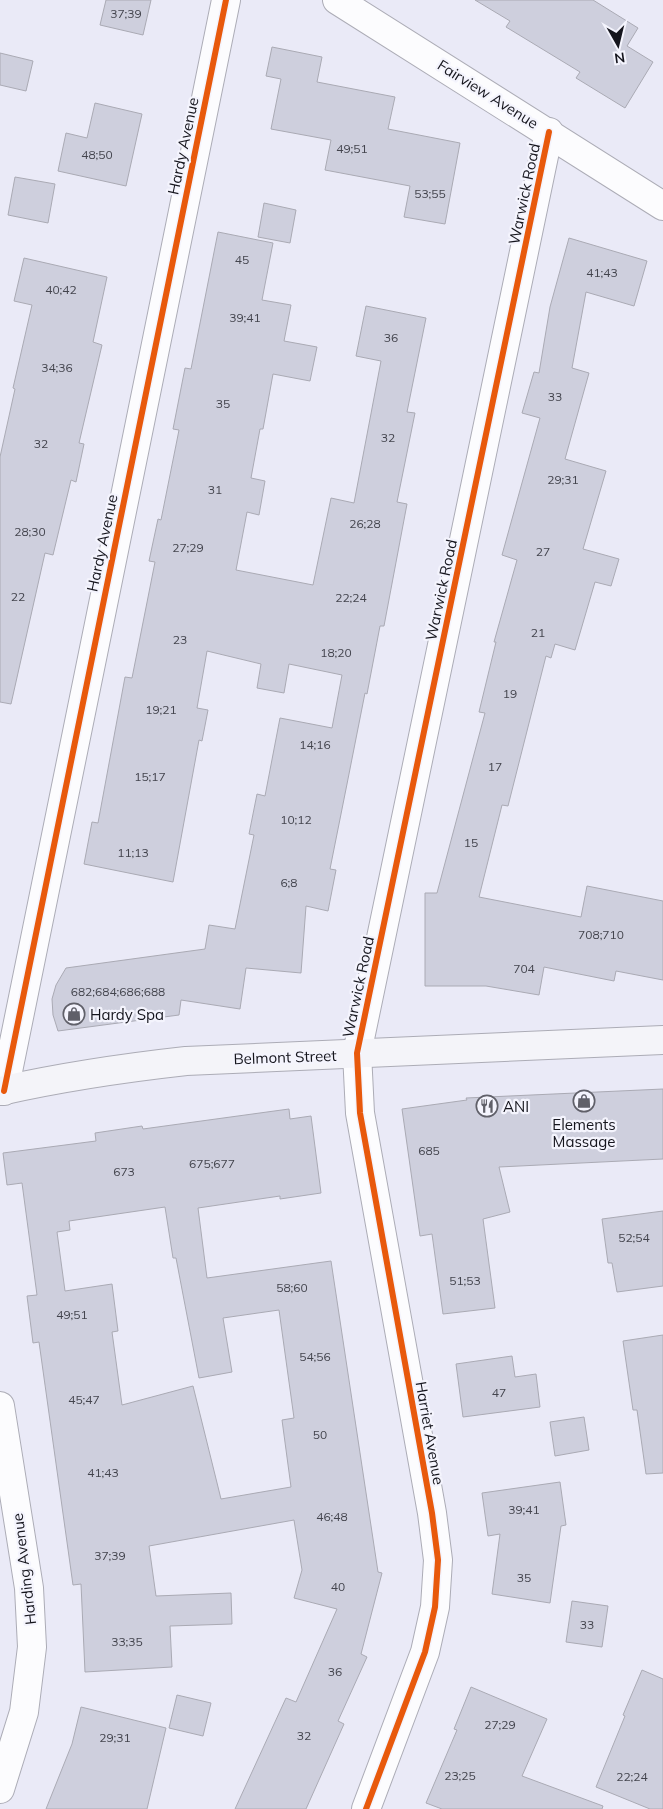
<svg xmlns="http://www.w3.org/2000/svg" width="663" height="1809" font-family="Mulish,sans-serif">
  <rect width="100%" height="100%" fill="#eaeaf7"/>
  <g fill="#cecfdd" stroke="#aaaab4" fill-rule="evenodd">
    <path d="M 106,0 L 151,0 L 143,35 L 100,25 Z"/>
    <path d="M 475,0 L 593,0 L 638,28 L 627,46 L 653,62 L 625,108 L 576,78 L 580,72 L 506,27 L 510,21 Z"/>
    <path d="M 272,47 L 322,57 L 317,82 L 395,97 L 388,129 L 460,143 L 445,224 L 404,217 L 410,186 L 325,170 L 331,140 L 271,129 L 281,79 L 266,76 Z"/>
    <path d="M 0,53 L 33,61 L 26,91 L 0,85 Z"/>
    <path d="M 95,103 L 142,114 L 126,186 L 58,171 L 66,133 L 87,138 Z"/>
    <path d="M 15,177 L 55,184 L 48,223 L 8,215 Z"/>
    <path d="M 264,203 L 296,210 L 290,243 L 258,237 Z"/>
    <path d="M 218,232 L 273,243 L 262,300 L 291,305 L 284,341 L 317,347 L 310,381 L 273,374 L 263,429 L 260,429 L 251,478 L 265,481 L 259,515 L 247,512 L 236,570 L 313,585 L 331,498 L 354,503 L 381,361 L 356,356 L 366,306 L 426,318 L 407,412 L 415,413 L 397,502 L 407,504 L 384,626 L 380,626 L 367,694 L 365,693 L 347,784 L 330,869 L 336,870 L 328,911 L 306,906 L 301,973 L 246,968 L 240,1009 L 181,1000 L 179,1015 L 58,1031 L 53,1015 L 52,999 L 56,985 L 66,968 L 205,949 L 209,925 L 235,929 L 254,835 L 249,834 L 257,794 L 265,796 L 280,718 L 332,728 L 342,675 L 289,664 L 284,693 L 257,688 L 261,664 L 207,651 L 197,708 L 208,710 L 202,741 L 199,740 L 173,882 L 84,864 L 92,822 L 98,823 L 125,677 L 132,678 L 155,562 L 149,561 L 158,519 L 161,520 L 179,430 L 173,429 L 185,368 L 191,369 Z"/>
    <path d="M 569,238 L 647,261 L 634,306 L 586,292 L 572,368 L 589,373 L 565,459 L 606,471 L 583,549 L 619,559 L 611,586 L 595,582 L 575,650 L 555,644 L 551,658 L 546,656 L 508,806 L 502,805 L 479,897 L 581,917 L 587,886 L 663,901 L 663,980 L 616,971 L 614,981 L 544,967 L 539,995 L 486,986 L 425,986 L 425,893 L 437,893 L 485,713 L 479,712 L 496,642 L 494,642 L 517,560 L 502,555 L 540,418 L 522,413 L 534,372 L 539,373 L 550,307 Z"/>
    <path d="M 24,258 L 107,277 L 93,342 L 102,345 L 79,443 L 84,444 L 76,482 L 71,480 L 53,555 L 45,553 L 11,704 L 0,702 L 0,457 L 15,389 L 13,388 L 32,305 L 14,301 Z"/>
    <path d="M 663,1089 L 663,1159 L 499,1167 L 510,1212 L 483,1219 L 495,1308 L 443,1314 L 432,1234 L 420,1236 L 402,1109 L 467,1100 L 466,1098 Z"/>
    <path d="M 289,1109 L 290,1119 L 311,1116 L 321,1193 L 280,1199 L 280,1196 L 198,1208 L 207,1278 L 331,1261 L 378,1572 L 382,1573 L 361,1654 L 367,1657 L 338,1721 L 344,1724 L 306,1809 L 235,1809 L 286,1698 L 296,1702 L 337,1609 L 294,1598 L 302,1570 L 294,1520 L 149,1546 L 156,1596 L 231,1593 L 232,1624 L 170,1626 L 172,1667 L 85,1672 L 81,1584 L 73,1585 L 39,1342 L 33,1343 L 27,1296 L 37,1295 L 22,1183 L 7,1185 L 3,1153 L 96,1141 L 95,1133 L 142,1126 L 143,1129 ZM 165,1207 L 173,1258 L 176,1258 L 199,1378 L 232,1372 L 223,1318 L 279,1310 L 294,1418 L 282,1420 L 291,1487 L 221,1499 L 193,1386 L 122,1405 L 112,1332 L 118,1331 L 112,1284 L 65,1291 L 57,1232 L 70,1230 L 69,1221 Z"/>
    <path d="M 663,1211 L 663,1286 L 617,1292 L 612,1263 L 608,1263 L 602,1219 Z"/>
    <path d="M 663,1335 L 663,1473 L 646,1474 L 637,1410 L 633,1410 L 623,1341 Z"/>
    <path d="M 512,1356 L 515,1377 L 536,1374 L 540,1407 L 463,1417 L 456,1364 Z"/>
    <path d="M 584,1417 L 589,1450 L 555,1456 L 550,1422 Z"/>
    <path d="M 560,1482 L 566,1525 L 561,1526 L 550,1603 L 492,1594 L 500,1534 L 488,1536 L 482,1493 Z"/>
    <path d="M 572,1601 L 608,1606 L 602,1647 L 566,1642 Z"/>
    <path d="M 642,1670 L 663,1679 L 663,1809 L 650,1809 L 596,1787 L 625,1716 L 623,1715 Z"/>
    <path d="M 471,1687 L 547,1719 L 522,1776 L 603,1806 L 602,1809 L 442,1809 L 426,1803 L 457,1730 L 454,1729 Z"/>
    <path d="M 177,1695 L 211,1703 L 203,1736 L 169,1728 Z"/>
    <path d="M 81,1707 L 166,1728 L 147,1809 L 46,1809 L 72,1744 Z"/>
  </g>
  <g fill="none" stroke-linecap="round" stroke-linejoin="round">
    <g stroke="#acacb6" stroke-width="30">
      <g id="minor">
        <path d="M 337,0 L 663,206"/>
        <path d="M 4,1091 L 226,0"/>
        <path d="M 0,1406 L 29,1588 L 32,1647 L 24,1712 L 0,1789"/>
        <path d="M 366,1809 L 425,1652 L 435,1607 L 438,1560 L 432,1513 L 360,1113 L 357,1053 L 549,132"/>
      </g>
    </g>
    <g stroke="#acacb6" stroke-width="30">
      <path id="secondary" d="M 0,1091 C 62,1077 123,1068 186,1061 L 663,1040"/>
    </g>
    <use href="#minor" stroke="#fcfcfe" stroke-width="28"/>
    <use href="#secondary" stroke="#f4f4f9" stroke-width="28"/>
    <g stroke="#f4f4fd" stroke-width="9">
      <g id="cycleway">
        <path d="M 4,1091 L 226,0"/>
        <path d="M 366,1809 L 425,1652 L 435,1607 L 438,1560 L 432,1513 L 360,1113 L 357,1053 L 549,132"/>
      </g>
    </g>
    <use href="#cycleway" stroke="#e8590c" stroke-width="6"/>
  </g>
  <defs>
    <g id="shop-ring" transform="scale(1.125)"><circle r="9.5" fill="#f4f4fd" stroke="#606069" stroke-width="1.5"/><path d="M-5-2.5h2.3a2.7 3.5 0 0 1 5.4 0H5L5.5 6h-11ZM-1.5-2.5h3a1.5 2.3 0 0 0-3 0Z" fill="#606069"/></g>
    <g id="restaurant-ring" transform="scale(1.125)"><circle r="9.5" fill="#f4f4fd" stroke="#606069" stroke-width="1.5"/><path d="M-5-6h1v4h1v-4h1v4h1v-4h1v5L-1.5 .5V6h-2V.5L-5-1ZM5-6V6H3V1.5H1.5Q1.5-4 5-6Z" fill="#606069"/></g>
  </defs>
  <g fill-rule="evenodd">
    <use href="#shop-ring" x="74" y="1014"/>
    <use href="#shop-ring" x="584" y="1101"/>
    <use href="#restaurant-ring" x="487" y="1106"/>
  </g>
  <g text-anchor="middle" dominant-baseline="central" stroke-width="4.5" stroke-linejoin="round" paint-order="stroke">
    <g font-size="12" fill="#43444d">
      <text x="126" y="13">37;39</text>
      <text x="352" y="148">49;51</text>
      <text x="97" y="154">48;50</text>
      <text x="430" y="193">53;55</text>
      <text x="242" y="259">45</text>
      <text x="602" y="272">41;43</text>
      <text x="61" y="289">40;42</text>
      <text x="245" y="317">39;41</text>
      <text x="391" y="337">36</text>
      <text x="57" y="367">34;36</text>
      <text x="555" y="396">33</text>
      <text x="223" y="403">35</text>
      <text x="388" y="437">32</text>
      <text x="41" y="443">32</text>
      <text x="563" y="479">29;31</text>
      <text x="215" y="489">31</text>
      <text x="365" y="523">26;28</text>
      <text x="30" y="531">28;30</text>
      <text x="188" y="547">27;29</text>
      <text x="543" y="551">27</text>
      <text x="18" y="596">22</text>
      <text x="351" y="597">22;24</text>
      <text x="538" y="632">21</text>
      <text x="180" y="639">23</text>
      <text x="336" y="652">18;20</text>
      <text x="510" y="693">19</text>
      <text x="161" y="709">19;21</text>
      <text x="315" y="744">14;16</text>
      <text x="495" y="766">17</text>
      <text x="150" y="776">15;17</text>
      <text x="296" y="819">10;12</text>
      <text x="471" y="842">15</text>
      <text x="133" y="852">11;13</text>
      <text x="289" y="882">6;8</text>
      <text x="601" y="934">708;710</text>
      <text x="524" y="968">704</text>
      <text x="118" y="991">682;684;686;688</text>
      <text x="429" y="1150">685</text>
      <text x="212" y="1163">675;677</text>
      <text x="124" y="1171">673</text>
      <text x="634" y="1237">52;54</text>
      <text x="465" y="1280">51;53</text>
      <text x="292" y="1287">58;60</text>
      <text x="72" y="1314">49;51</text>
      <text x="315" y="1356">54;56</text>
      <text x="499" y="1392">47</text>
      <text x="84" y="1399">45;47</text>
      <text x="320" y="1434">50</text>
      <text x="103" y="1472">41;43</text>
      <text x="524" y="1509">39;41</text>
      <text x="332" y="1516">46;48</text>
      <text x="110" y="1555">37;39</text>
      <text x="524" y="1577">35</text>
      <text x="338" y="1586">40</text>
      <text x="587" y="1624">33</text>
      <text x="127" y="1641">33;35</text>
      <text x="335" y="1671">36</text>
      <text x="500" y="1724">27;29</text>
      <text x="304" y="1735">32</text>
      <text x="115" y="1737">29;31</text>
      <text x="460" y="1775">23;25</text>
      <text x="632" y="1776">22;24</text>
    </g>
    <g font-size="15" fill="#15151d" stroke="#f4f4fd">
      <text transform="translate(488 94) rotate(32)">Fairview Avenue</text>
      <text transform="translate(183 146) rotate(-78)">Hardy Avenue</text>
      <text transform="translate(524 194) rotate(-78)">Warwick Road</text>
      <text transform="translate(102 543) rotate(-78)">Hardy Avenue</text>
      <text transform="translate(441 590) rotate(-78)">Warwick Road</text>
      <text transform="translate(358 987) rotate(-78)">Warwick Road</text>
      <text transform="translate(285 1057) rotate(-2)">Belmont Street</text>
      <text transform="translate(430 1433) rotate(80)">Harriet Avenue</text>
      <text transform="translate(24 1569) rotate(-97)">Harding Avenue</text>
    </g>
    <g font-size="15" fill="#15151d" stroke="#f4f4fd" text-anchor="start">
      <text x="90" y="1014">Hardy Spa</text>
      <text x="503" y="1106">ANI</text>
      <text x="584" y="1124" text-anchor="middle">Elements<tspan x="584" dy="17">Massage</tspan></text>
    </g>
  </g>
  <g transform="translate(618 45) rotate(172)" stroke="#f4f4fd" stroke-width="4" paint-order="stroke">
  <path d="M0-4L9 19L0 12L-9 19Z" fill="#15151d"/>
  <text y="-8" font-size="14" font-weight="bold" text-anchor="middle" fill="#15151d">N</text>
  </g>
</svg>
